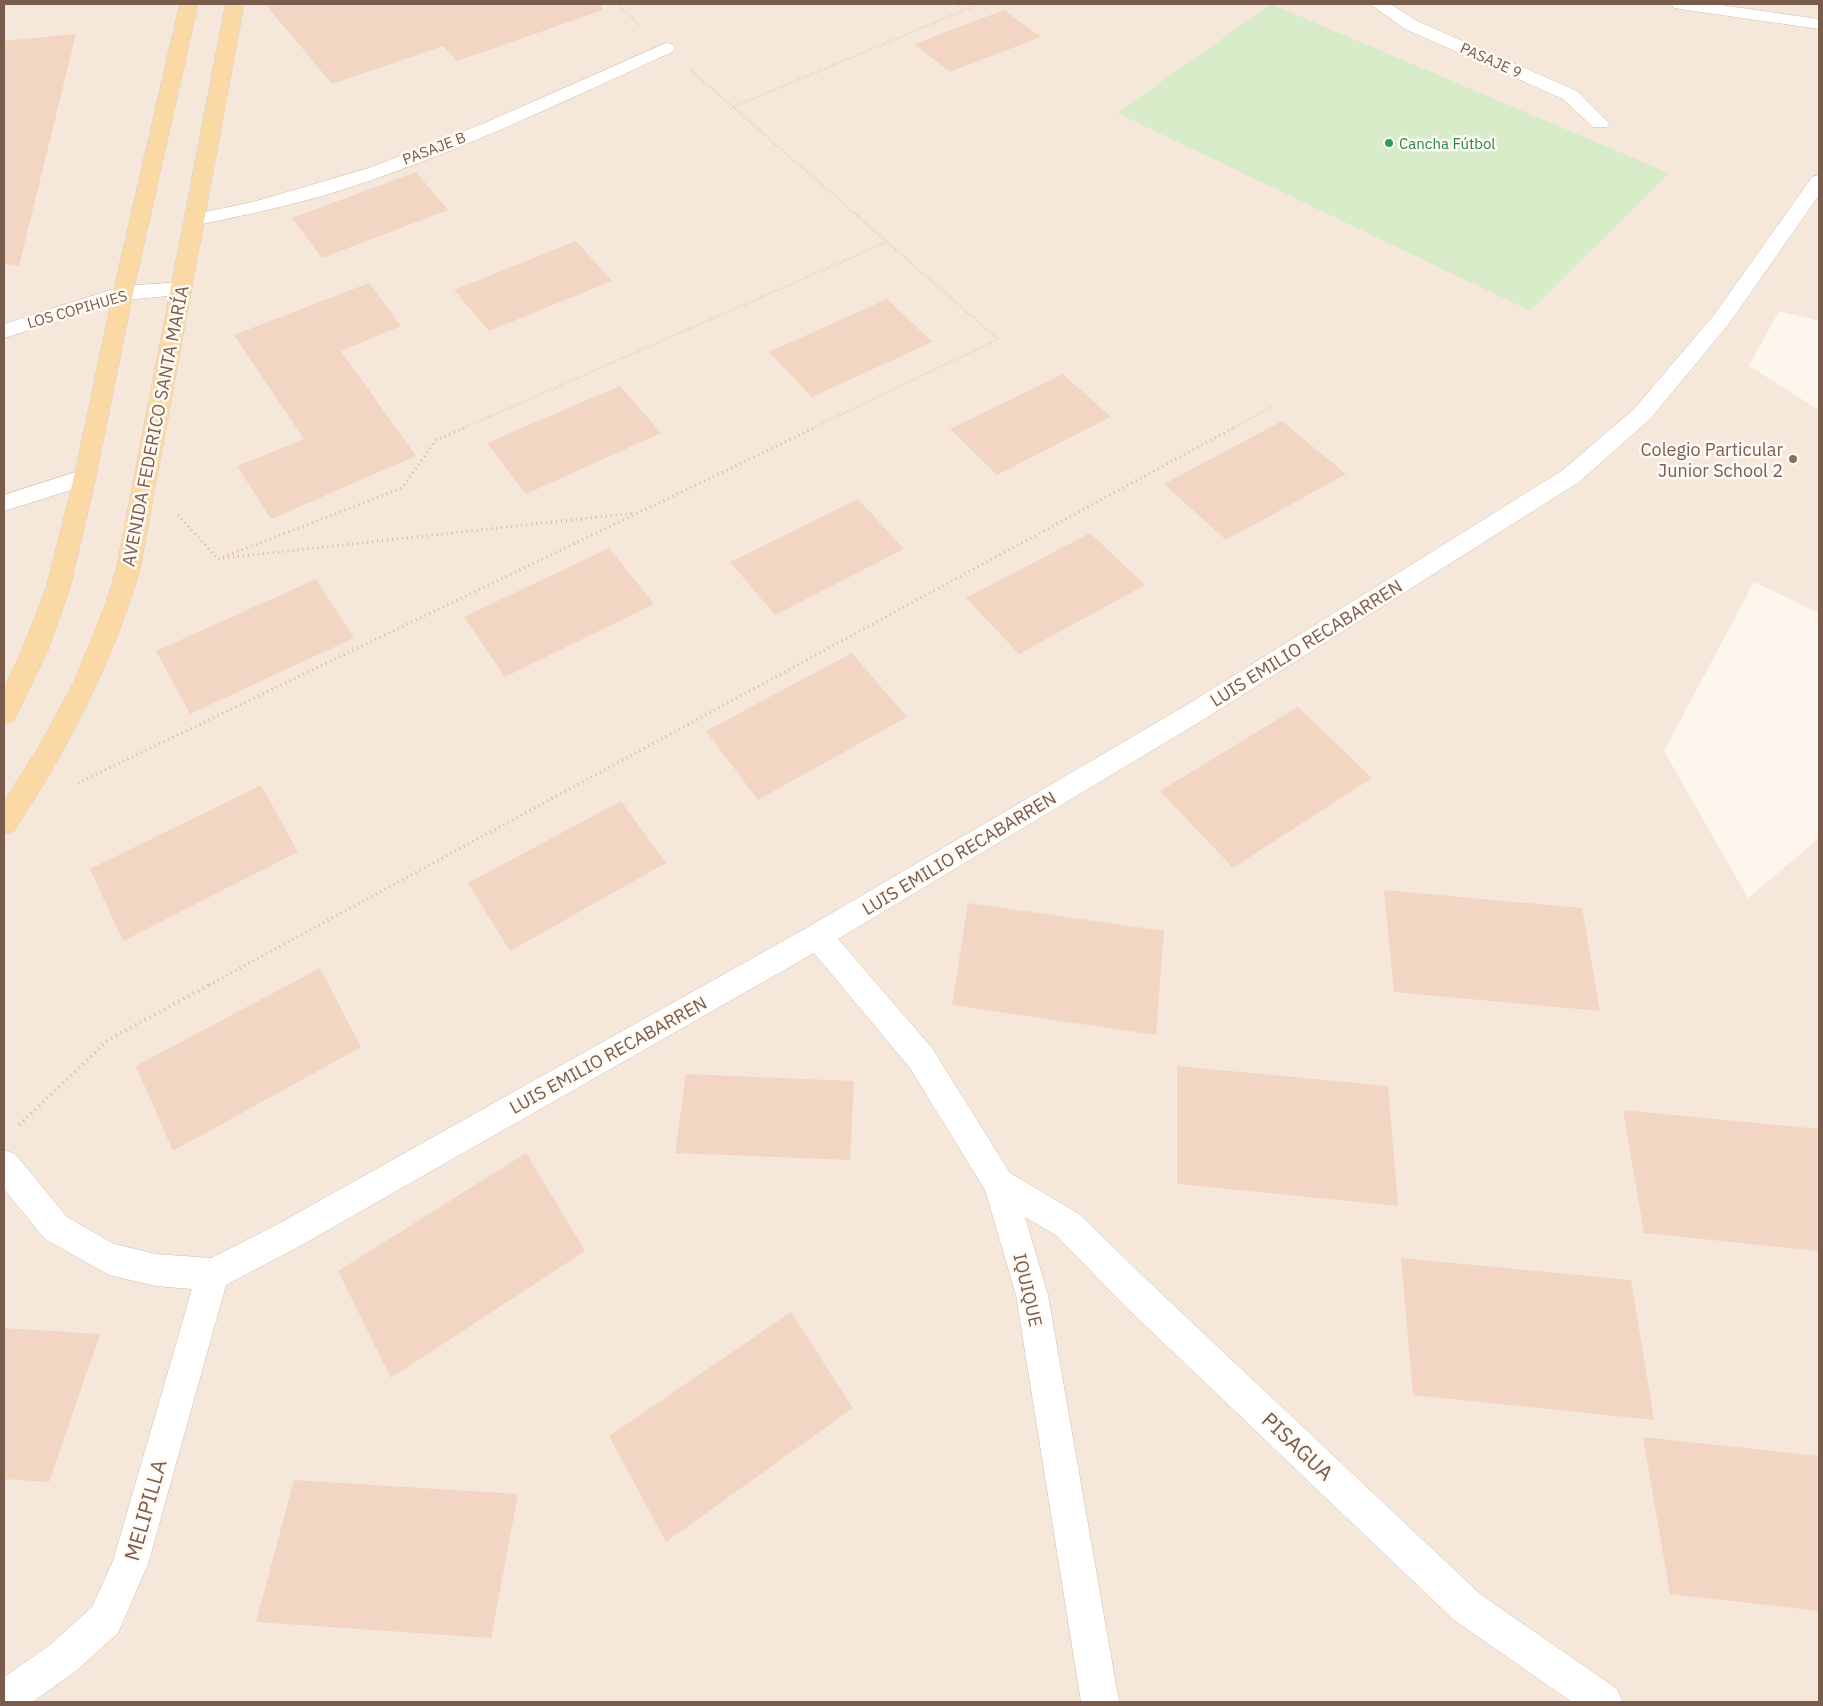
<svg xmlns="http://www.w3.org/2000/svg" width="1823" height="1706" font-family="'IBM Plex Sans',sans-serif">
  <rect width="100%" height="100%" fill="#fdf6ec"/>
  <path fill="#f5e8da" d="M 4,4 L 1819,4 L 1819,321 L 1779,311 L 1749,366 L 1819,410 L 1819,613 L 1754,582 L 1664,751 L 1748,898 L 1819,838 L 1819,1702 L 4,1702 Z"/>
  <path fill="#d8ecc9" d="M 1271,4 L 1669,173 L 1530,311 L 1117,113 Z"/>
  <g fill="#f3d5c3">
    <path d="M 265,4 L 601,4 L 603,10 L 457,61 L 443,46 L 332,84 Z"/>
    <path d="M 1004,10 L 1041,37 L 950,72 L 914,44 Z"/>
    <path d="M 76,34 L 19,266 L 4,264 L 4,41 Z"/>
    <path d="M 416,172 L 448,210 L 322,258 L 292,218 Z"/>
    <path d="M 576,241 L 612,281 L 489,331 L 454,290 Z"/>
    <path d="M 369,283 L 401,326 L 341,351 L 416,456 L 271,519 L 237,466 L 304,439 L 234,335 Z"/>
    <path d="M 887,299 L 932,342 L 812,397 L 769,352 Z"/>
    <path d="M 1063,374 L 1111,417 L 997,475 L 950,429 Z"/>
    <path d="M 620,386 L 661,433 L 526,494 L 487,443 Z"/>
    <path d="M 1282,421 L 1346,474 L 1226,540 L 1164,484 Z"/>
    <path d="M 858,499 L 904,549 L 775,615 L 730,562 Z"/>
    <path d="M 1090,533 L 1145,585 L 1019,654 L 966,598 Z"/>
    <path d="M 609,548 L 654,604 L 505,677 L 464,617 Z"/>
    <path d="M 316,579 L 354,638 L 190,714 L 156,651 Z"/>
    <path d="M 852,653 L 907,717 L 758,800 L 706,731 Z"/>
    <path d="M 1298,707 L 1372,778 L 1233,868 L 1160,791 Z"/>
    <path d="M 261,785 L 298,852 L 123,941 L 90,869 Z"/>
    <path d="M 621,801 L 666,863 L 510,951 L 468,883 Z"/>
    <path d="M 1384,890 L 1582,908 L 1600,1011 L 1394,992 Z"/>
    <path d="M 968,903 L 1164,931 L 1156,1035 L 952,1005 Z"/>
    <path d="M 320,968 L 361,1047 L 173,1151 L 136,1066 Z"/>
    <path d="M 1177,1066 L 1388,1086 L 1398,1206 L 1177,1184 Z"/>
    <path d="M 686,1074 L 854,1081 L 850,1160 L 675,1153 Z"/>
    <path d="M 1623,1110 L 1819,1129 L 1819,1251 L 1644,1233 Z"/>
    <path d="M 526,1153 L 585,1251 L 391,1378 L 338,1271 Z"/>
    <path d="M 1401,1258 L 1631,1280 L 1654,1420 L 1413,1395 Z"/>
    <path d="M 791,1312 L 853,1408 L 666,1542 L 609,1436 Z"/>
    <path d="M 4,1328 L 100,1334 L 49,1482 L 4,1479 Z"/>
    <path d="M 1643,1437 L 1819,1456 L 1819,1611 L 1670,1594 Z"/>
    <path d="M 294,1480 L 518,1494 L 491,1638 L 256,1622 Z"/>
  </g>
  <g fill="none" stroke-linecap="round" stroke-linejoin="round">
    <g stroke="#d1beb0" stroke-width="1">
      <g id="minor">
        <path d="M 1370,4 L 1390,4 L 1417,21 L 1577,91 L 1609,123 L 1607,127 L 1593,127 L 1563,99 L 1405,29 Z"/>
        <path d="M 1671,4 L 1714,4 L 1819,19 L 1819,29 L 1680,9 L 1674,8 Z"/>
        <path d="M 666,43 L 672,44 L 675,48 L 672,52 C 558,104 443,160 322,196 C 280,208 236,217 193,226 L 186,224 L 183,220 L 186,216 L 253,202 L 369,168 L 487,122 Z"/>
        <path d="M 1819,175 L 1819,195 L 1728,325 L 1650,419 L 1579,482 L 1203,720 L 838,939 L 932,1048 L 1010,1173 L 1079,1214 L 1150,1283 L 1480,1594 L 1617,1689 L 1623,1702 L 1572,1702 L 1454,1620 L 1126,1307 L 1057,1236 L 1025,1217 L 1048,1295 L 1119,1702 L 1081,1702 L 1016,1295 L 985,1190 L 910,1068 L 814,953 L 300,1246 L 226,1285 L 148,1564 L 118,1633 L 76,1671 L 32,1702 L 4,1702 L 4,1677 L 50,1645 L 92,1607 L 113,1561 L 192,1289 L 156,1286 L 109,1275 L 45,1239 L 4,1189 L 4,1150 L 15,1154 L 67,1217 L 114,1244 L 156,1254 L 211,1258 L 278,1224 L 808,927 L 1185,706 L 1563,470 L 1634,409 L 1714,315 L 1812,177 Z"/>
        <path d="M 182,282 L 189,284 L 192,289 L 189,294 L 125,300 L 4,338 L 4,324 L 123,286 Z"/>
        <path d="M 85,469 L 93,471 L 96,477 L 93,483 L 4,511 L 4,495 Z"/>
      </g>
    </g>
    <g stroke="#dad1cd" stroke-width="1">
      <g id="primary">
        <path d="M 180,4 L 198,4 L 133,293 L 96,477 L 70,588 L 48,650 L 17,714 L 13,721 L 4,724 L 4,688 L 22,650 L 46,588 L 74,477 L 113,293 Z"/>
        <path d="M 226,4 L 244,4 L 140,570 C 112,664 68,749 14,831 L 4,834 L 4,801 L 38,748 L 73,684 L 104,608 L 116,570 Z"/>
      </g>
    </g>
    <g stroke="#d9b8a5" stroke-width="2.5" stroke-dasharray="0.5 2.5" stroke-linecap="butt">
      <path d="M 617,4 L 640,25"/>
      <path d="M 957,4 L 964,9"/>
      <path d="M 692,71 L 998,339 L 811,429"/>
      <path d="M 733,107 L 979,4"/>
      <path d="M 461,429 L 887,242"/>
      <path d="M 1231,429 L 1273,406"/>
    </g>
    <g stroke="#d9b8a5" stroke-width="3" stroke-dasharray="1 4" stroke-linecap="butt">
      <path d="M 178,515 L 218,559 L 402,488 L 436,440 L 464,428"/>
      <path d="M 223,558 L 635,513"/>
      <path d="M 78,783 L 814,428"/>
      <path d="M 209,985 L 1233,428"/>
    </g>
    <path stroke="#d9b8a5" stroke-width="4" stroke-dasharray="1 4.5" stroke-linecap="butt" d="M 19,1125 L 108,1040 L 211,984"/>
    <use href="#minor" fill="#fff" fill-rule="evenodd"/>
    <use href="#primary" fill="#fbd9a5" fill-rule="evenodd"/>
  </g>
  <circle fill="#2e9e5b" stroke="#fffaf3" stroke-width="2" cx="1389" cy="143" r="5"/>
  <circle fill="#8d6e63" stroke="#fffaf3" stroke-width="2" cx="1793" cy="459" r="5"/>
  <g text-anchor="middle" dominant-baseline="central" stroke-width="5" stroke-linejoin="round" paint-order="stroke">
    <g font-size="15" fill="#7a5c4d" stroke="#fffaf3">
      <text transform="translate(1491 60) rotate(24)">PASAJE 9</text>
      <text transform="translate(434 148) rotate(-21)">PASAJE B</text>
      <text transform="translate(77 309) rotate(-16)">LOS COPIHUES</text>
    </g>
    <g font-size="15" fill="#27864d" stroke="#fffaf3" text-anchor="start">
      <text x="1399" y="143">Cancha Fútbol</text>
    </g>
    <g font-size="18" fill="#7a5c4d" stroke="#fffaf3">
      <text transform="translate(155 426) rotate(-79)">AVENIDA FEDERICO SANTA MARÍA</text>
      <text transform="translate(1306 643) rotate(-32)">LUIS EMILIO RECABARREN</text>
      <text transform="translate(959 853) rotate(-31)">LUIS EMILIO RECABARREN</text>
      <text transform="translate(608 1055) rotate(-29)">LUIS EMILIO RECABARREN</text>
      <text transform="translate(1028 1290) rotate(77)">IQUIQUE</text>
    </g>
    <g font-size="18" fill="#785e54" stroke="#fffaf3" text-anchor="end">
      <text x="1783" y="449">Colegio Particular<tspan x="1783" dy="21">Junior School 2</tspan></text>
    </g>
    <g font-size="21" fill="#7a5c4d" stroke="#fffaf3">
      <text transform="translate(1298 1446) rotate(43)">PISAGUA</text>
      <text transform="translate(145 1510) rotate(-74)">MELIPILLA</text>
    </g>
  </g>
  <rect width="1823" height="1706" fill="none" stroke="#7a5c4d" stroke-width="10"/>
</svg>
